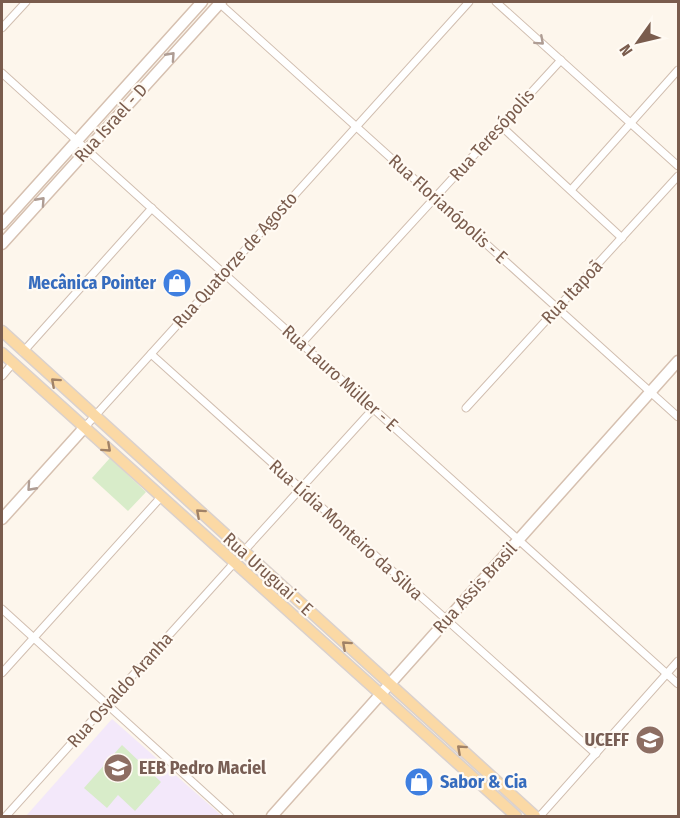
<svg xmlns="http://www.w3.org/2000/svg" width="680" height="818" font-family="'Fira Sans Condensed',sans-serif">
  <rect width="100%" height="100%" fill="#fdf6ec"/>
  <path fill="#f3e8fa" d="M 112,719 L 222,816 L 26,816 Z"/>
  <g fill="#d8ecc9">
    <path d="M 110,458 L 146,492 L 128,511 L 92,478 Z"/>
    <path d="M 122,745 L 161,782 L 135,811 L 118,795 L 107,808 L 84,788 Z"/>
  </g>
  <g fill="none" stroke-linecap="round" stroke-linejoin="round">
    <g stroke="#d1beb0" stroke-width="9">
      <g id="street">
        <path d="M 218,2 L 678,417"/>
        <path d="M 496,2 L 678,166"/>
        <path d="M 2,28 L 26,2"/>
        <path d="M 2,73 L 678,684"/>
        <path d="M 501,126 L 622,238"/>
        <path d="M 571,190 L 678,70"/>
        <path d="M 301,344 L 561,60"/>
        <path d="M 23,352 L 152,208"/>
        <path d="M 151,354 L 596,754"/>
        <path d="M 2,376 L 13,363"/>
        <path d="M 466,408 L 678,176"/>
        <path d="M 84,428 L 469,2"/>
        <path d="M 243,552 L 373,409"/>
        <path d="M 2,609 L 230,816"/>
        <path d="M 2,673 L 161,497"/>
        <path d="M 6,816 L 234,563"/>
        <path d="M 540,816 L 678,661"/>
      </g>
    </g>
    <g stroke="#d6c0b0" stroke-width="13">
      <g id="secondary">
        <path d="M 2,224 L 202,2"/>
        <path d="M 2,244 L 221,2"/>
        <path d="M 2,519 L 84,428"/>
        <path d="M 272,816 L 678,361"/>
      </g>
    </g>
    <g stroke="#dad1cd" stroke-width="13">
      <g id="primary">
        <path d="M 2,331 L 535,816"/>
        <path d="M 2,353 L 516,816"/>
      </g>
    </g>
    <use href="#street" stroke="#fff" stroke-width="7"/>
    <use href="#secondary" stroke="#fff" stroke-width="10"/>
    <use href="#primary" stroke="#fbd9a5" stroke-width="10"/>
  </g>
  <defs><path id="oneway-chevron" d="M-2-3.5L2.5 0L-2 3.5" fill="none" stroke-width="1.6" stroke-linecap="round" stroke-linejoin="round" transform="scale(1.5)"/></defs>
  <g stroke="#af9d94">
    <use href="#oneway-chevron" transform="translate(540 41) rotate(42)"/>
    <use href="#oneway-chevron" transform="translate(171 56) rotate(-48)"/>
    <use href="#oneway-chevron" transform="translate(41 201) rotate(-48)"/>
    <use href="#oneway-chevron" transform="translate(31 487) rotate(132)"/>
  </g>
  <g stroke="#a18267">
    <use href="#oneway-chevron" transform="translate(55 382) rotate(-138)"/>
    <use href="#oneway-chevron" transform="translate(107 448) rotate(42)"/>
    <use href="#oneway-chevron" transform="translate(200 513) rotate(-138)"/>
    <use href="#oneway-chevron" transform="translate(346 645) rotate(-138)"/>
    <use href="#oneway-chevron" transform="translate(461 749) rotate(-138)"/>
  </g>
  <defs>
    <g id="shop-disc" transform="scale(1.5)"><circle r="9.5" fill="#3f7fe0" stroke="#fffaf3"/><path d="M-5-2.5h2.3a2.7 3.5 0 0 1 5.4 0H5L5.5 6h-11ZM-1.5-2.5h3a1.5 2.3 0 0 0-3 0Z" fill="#fff"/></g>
    <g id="university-disc" transform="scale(1.5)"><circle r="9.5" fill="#8d6e63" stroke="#fffaf3"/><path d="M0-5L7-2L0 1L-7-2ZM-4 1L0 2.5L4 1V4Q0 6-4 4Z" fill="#fff"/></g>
    <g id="school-disc" transform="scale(1.5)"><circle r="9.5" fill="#8d6e63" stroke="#fffaf3"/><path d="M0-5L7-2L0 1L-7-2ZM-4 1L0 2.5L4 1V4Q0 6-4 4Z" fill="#fff"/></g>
  </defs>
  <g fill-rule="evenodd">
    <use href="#shop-disc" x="177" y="283"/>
    <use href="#university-disc" x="650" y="740"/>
    <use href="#school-disc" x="118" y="768"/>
    <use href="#shop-disc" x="419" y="782"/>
  </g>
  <g text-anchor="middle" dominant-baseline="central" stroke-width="4.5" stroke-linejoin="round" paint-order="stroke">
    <g font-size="18" fill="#7a5c4d" stroke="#fffaf3">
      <text transform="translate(111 123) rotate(-48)">Rua Israel - D</text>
      <text transform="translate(492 135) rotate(-48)">Rua Teresópolis</text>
      <text transform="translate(448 209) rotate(42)">Rua Florianópolis - E</text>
      <text transform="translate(235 260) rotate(-48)">Rua Quatorze de Agosto</text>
      <text transform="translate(572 292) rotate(-47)">Rua Itapoã</text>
      <text transform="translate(340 378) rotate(42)">Rua Lauro Müller - E</text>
      <text transform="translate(346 530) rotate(42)">Rua Lídia Monteiro da Silva</text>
      <text transform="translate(268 574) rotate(42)">Rua Uruguai - E</text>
      <text transform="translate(475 588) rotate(-48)">Rua Assis Brasil</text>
      <text transform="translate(120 690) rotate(-48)">Rua Osvaldo Aranha</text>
    </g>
    <g font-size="18" font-weight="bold" fill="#366cbe" stroke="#fffaf3" text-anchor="end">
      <text x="156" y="283">Mecânica Pointer</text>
      <text x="440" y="782" text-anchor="start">Sabor &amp; Cia</text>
    </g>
    <g font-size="18" font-weight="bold" fill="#785e54" stroke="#fffaf3" text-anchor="end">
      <text x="629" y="740">UCEFF</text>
      <text x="139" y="768" text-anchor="start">EEB Pedro Maciel</text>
    </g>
  </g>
  <rect width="680" height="818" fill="none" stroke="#7a5c4d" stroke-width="6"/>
  <g transform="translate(638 42) rotate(236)" stroke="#fffaf3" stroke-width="4.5" paint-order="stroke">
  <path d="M0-4.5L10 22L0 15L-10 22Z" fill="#7a5c4d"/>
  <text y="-9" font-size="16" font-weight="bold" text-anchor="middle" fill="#7a5c4d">N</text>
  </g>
</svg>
